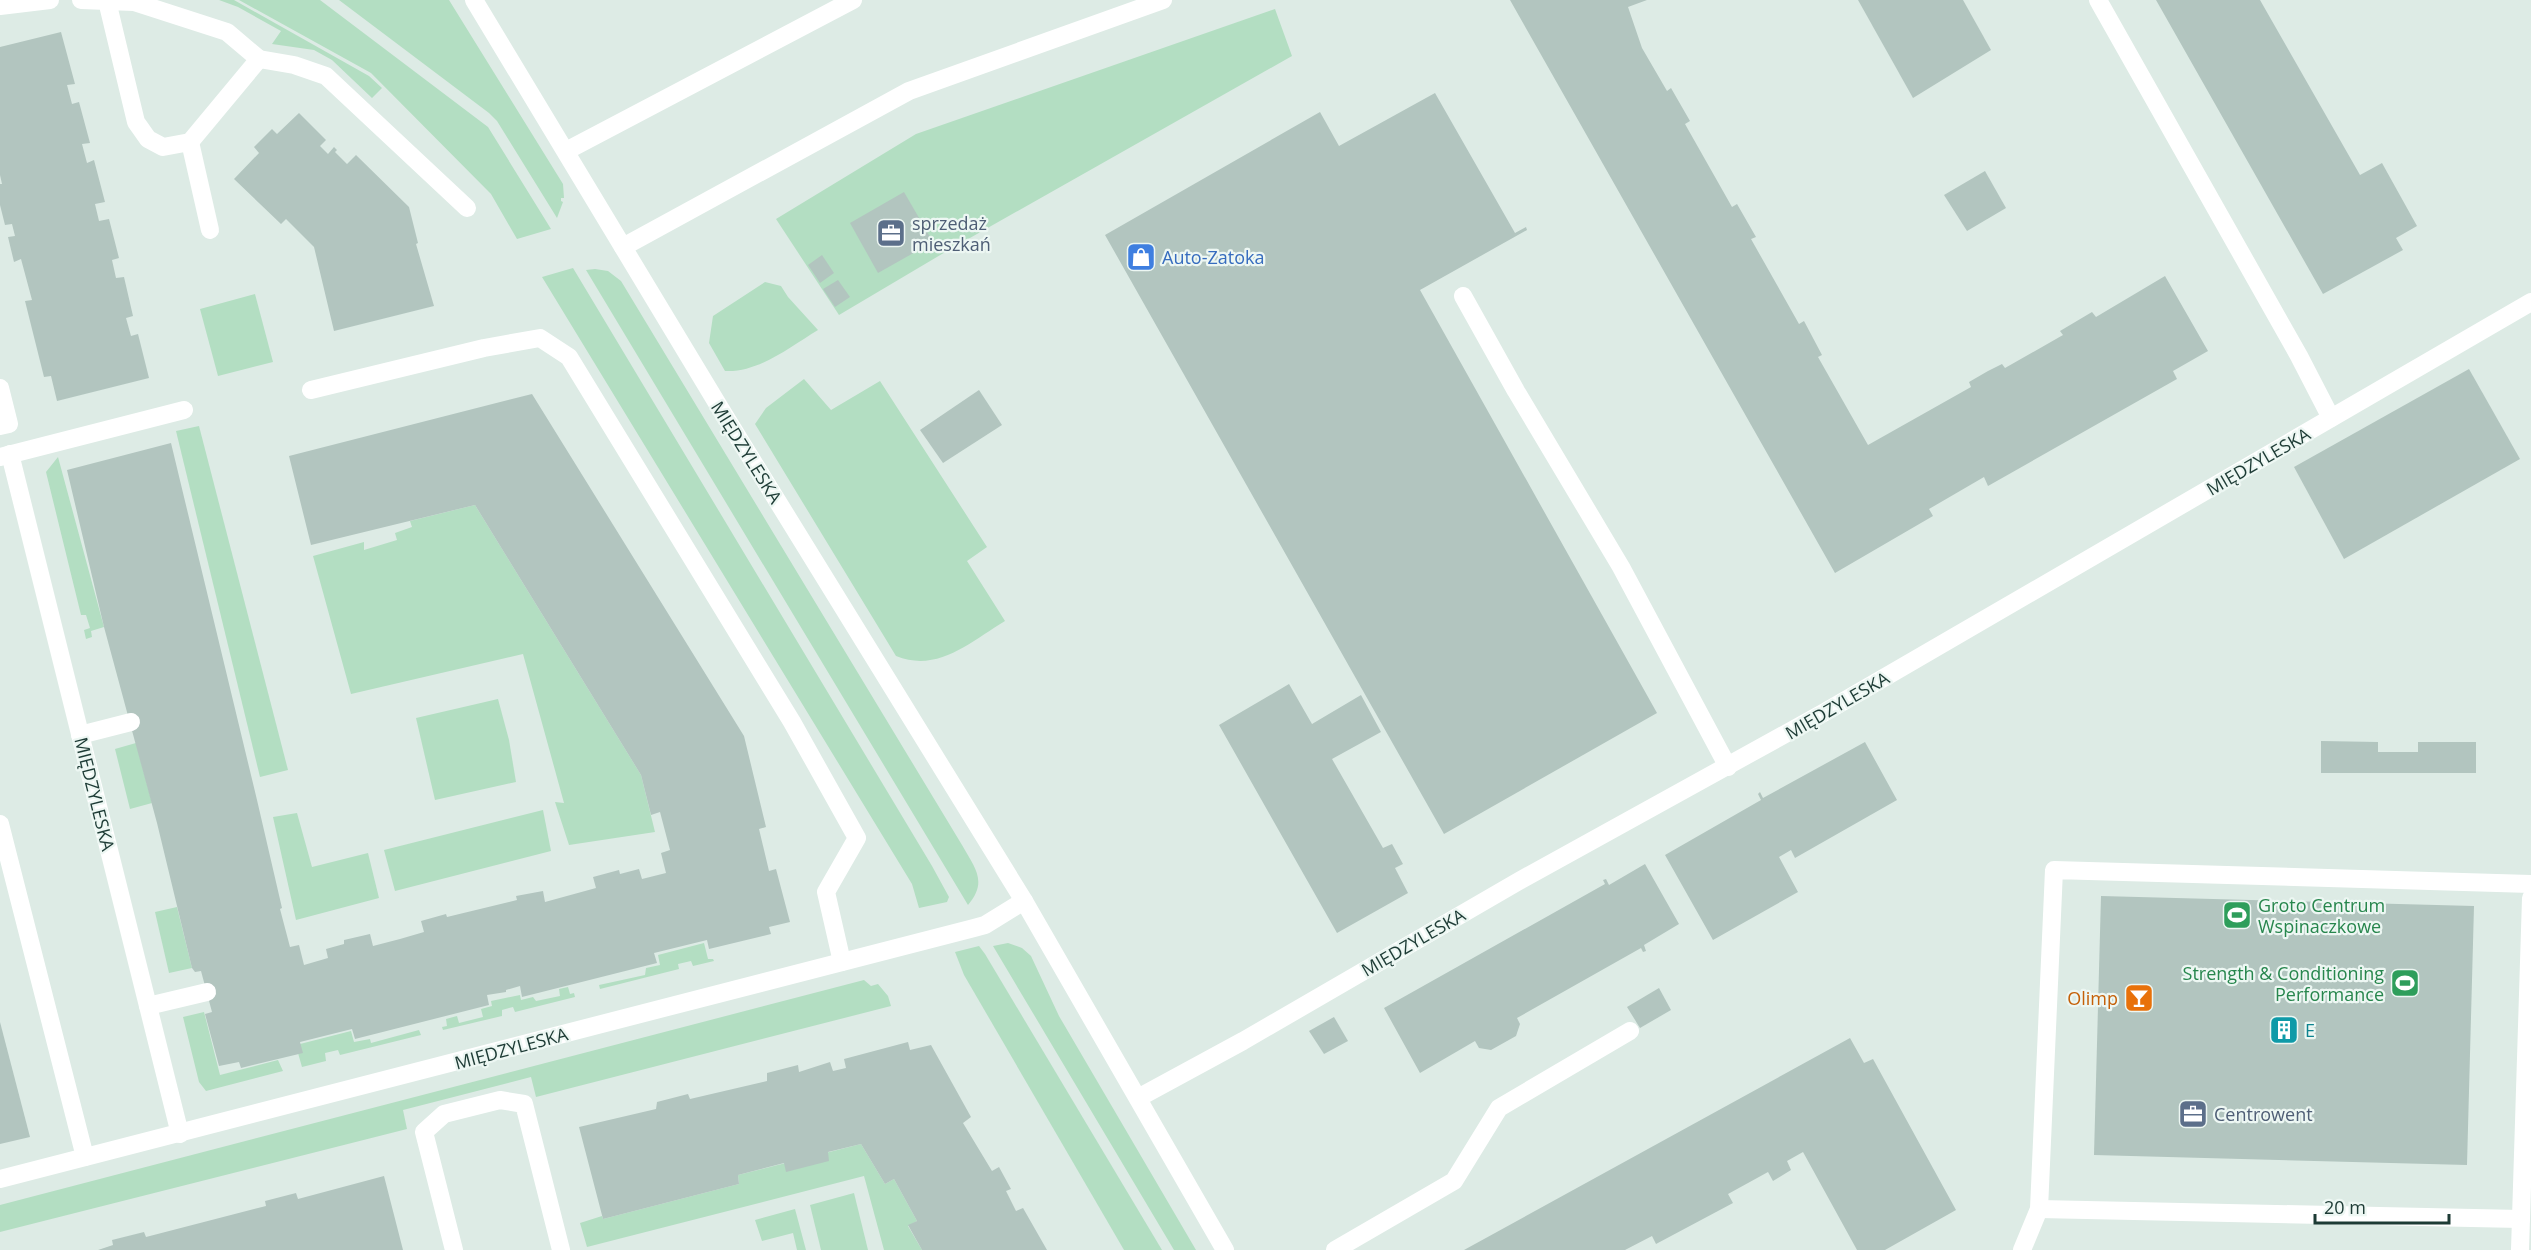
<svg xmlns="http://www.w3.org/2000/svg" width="2531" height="1250" font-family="'Open Sans',sans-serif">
  <rect width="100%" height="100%" fill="#ddebe5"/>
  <g fill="#b3dec2">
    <path d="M 219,0 L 234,0 L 369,76 L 382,88 L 372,98 L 332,60 L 314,50 L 272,44 L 281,31 L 238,7 Z"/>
    <path d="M 239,0 L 320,0 L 488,127 L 551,229 L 517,239 L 491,194 L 371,73 Z"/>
    <path d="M 339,0 L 449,0 L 563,184 L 564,198 L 561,198 L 561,201 L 563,202 L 557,218 L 497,121 L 489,113 Z"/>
    <path d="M 1275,9 L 1292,56 L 947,251 L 839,315 L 776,219 L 916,134 Z"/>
    <path d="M 573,268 L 932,866 L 949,897 L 947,902 L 919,908 L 912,884 L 542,277 Z"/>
    <path d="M 595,269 L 608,271 L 621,281 L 962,845 C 975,868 988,882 968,905 L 586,270 Z"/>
    <path d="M 765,282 L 781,286 L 788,297 L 818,330 C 790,347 758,373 725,371 L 709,343 L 713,316 Z"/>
    <path d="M 255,294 L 273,362 L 218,376 L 200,309 Z"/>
    <path d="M 804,379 L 831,410 L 880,381 L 987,547 L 967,561 L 1005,621 C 970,642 938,673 896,656 L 755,424 L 766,408 Z"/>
    <path d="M 199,426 L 288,770 L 260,777 L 176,431 Z"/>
    <path d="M 58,457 L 104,627 L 91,631 L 92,637 L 86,639 L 84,630 L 90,628 L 86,615 L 81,615 L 46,472 Z"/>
    <path d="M 475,505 L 641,775 L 655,832 L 569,845 L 555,802 L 564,803 L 523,654 L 351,694 L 313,556 L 364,542 L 364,550 L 397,540 L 395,533 L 412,527 L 410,521 Z"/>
    <path d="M 498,699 L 509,740 L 516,782 L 435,800 L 416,718 Z"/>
    <path d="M 136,743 L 152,803 L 130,809 L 115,749 Z"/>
    <path d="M 543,810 L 551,851 L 395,891 L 384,850 Z"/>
    <path d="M 297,813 L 312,867 L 368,853 L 379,898 L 296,920 L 273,817 Z"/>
    <path d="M 177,907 L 192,968 L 169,973 L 155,912 Z"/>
    <path d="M 704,943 L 708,959 L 713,959 L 714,961 L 693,966 L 691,961 L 678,964 L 679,969 L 600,989 L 596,989 L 600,989 L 599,985 L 645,975 L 646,968 L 660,965 L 658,955 Z"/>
    <path d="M 1008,943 L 1022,948 L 1031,956 L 1059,1016 L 1196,1250 L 1174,1250 L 993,946 Z"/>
    <path d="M 979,946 L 985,954 L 1162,1250 L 1124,1250 L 964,975 L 955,952 Z"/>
    <path d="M 864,980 L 871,986 L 878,984 L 888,996 L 891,1006 L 536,1097 L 531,1077 L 403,1110 L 407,1129 L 0,1232 L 0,1205 Z"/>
    <path d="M 568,987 L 570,994 L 574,993 L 575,997 L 515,1012 L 513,1007 L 502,1010 L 502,1016 L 443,1030 L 442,1027 L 447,1026 L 446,1019 L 457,1016 L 459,1023 L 483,1017 L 481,1009 L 492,1006 L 491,1001 L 520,995 L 521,1000 L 533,997 L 536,1001 L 560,996 L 559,989 Z"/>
    <path d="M 204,1012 L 220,1075 L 278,1060 L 283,1071 L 206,1091 L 199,1082 L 183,1017 Z"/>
    <path d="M 419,1030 L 421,1035 L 340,1055 L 338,1050 L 325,1053 L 326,1061 L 302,1067 L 298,1053 L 300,1044 L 351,1031 L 354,1042 L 370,1039 L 371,1043 Z"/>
    <path d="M 861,1144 L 885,1184 L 894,1179 L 917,1221 L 908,1226 L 922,1250 L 884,1250 L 864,1176 L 587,1247 L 580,1223 L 602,1216 L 603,1219 L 739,1184 L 738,1175 Z"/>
    <path d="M 854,1193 L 868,1250 L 821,1250 L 810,1205 Z"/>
    <path d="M 795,1209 L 806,1250 L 797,1250 L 793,1233 L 762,1241 L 755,1220 Z"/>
  </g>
  <g fill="#b2c5bf">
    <path d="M 1510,0 L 1647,0 L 1628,7 L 1642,48 L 1667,91 L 1671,88 L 1690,121 L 1685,124 L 1732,207 L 1737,204 L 1756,237 L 1751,239 L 1799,324 L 1804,321 L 1822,355 L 1818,357 L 1868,445 L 1971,387 L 1969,382 L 1988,371 L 2002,364 L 2005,368 L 2063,335 L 2060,331 L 2092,312 L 2096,317 L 2165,276 L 2208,351 L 2173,371 L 2177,379 L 1988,486 L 1984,477 L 1929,509 L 1933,516 L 1835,573 Z"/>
    <path d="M 1858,0 L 1963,0 L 1991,50 L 1913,98 Z"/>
    <path d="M 2156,0 L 2260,0 L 2360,175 L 2382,163 L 2417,226 L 2396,238 L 2403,250 L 2323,294 Z"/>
    <path d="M 61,32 L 75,84 L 67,85 L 72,104 L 79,102 L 90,143 L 82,144 L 87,163 L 94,160 L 105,202 L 95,204 L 99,221 L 109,219 L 119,258 L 112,260 L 116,278 L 124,277 L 133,316 L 126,318 L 131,336 L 138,334 L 149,378 L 57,401 L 51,376 L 44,377 L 25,301 L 32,300 L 21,259 L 14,262 L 8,237 L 15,236 L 12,224 L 5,225 L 0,205 L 0,184 L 2,184 L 0,175 L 0,47 Z"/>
    <path d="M 1435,93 L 1515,233 L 1526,227 L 1527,230 L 1420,290 L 1657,713 L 1444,834 L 1105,235 L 1320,112 L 1339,146 Z"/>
    <path d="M 299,113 L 326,140 L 320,146 L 328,154 L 334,147 L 337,150 L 335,152 L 347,164 L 356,155 L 409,207 L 418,243 L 416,244 L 434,306 L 334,331 L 314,247 L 286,219 L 281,224 L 234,179 L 259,153 L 254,147 L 272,129 L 277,134 Z"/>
    <path d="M 1985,171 L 2006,208 L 1967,231 L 1944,195 Z"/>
    <path d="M 904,192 L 933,242 L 878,273 L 850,223 Z"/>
    <path d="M 822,255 L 834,273 L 820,283 L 808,265 Z"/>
    <path d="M 838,280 L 850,297 L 835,307 L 823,289 Z"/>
    <path d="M 2469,369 L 2520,459 L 2344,559 L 2294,467 Z"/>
    <path d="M 979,390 L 1002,425 L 943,463 L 920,430 Z"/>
    <path d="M 532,394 L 744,736 L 766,827 L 759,829 L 769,871 L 776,869 L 790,922 L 769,927 L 771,934 L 709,949 L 707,940 L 654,953 L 657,963 L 522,997 L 520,986 L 506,990 L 506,992 L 487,995 L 489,1005 L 355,1039 L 352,1029 L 300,1042 L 303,1053 L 241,1068 L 239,1062 L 219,1066 L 205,1014 L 212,1012 L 201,971 L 195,972 L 192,968 L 157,823 L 104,627 L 67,470 L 171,443 L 257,800 L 282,908 L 280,909 L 290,947 L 299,945 L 304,965 L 328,958 L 326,949 L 344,944 L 344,940 L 370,934 L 373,946 L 400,939 L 424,932 L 421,921 L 446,914 L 447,917 L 517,900 L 516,896 L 543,891 L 545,902 L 596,888 L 593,877 L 619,870 L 620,874 L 639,869 L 642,879 L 666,873 L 661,853 L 670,850 L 660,812 L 651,815 L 641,775 L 475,505 L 311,545 L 289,456 Z"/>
    <path d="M 1289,684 L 1312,724 L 1361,695 L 1381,732 L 1332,759 L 1383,848 L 1392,844 L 1403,864 L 1395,868 L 1408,893 L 1337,933 L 1219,725 Z"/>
    <path d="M 2321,741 L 2378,742 L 2378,752 L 2418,752 L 2418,742 L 2476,742 L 2476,773 L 2321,773 Z"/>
    <path d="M 1865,742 L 1897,800 L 1795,858 L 1791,850 L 1779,857 L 1798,892 L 1713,940 L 1665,855 L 1761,800 L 1758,794 L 1760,792 L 1763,798 Z"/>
    <path d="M 1645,864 L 1679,924 L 1644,945 L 1646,951 L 1643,952 L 1641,948 L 1517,1018 L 1520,1024 L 1516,1036 L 1491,1050 L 1479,1048 L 1475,1041 L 1420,1073 L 1384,1008 L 1605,884 L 1603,880 L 1606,879 L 1609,885 Z"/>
    <path d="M 2101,896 L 2474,906 L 2467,1165 L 2094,1155 Z"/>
    <path d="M 1659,988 L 1671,1010 L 1640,1028 L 1627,1007 Z"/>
    <path d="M 1334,1017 L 1348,1041 L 1324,1054 L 1309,1031 Z"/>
    <path d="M 0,1022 L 30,1137 L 0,1144 Z"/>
    <path d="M 1850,1038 L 1864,1063 L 1873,1059 L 1956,1210 L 1885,1250 L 1857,1250 L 1803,1152 L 1787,1161 L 1791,1170 L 1773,1181 L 1768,1172 L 1728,1194 L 1733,1203 L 1656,1244 L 1652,1236 L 1625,1250 L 1464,1250 Z"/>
    <path d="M 908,1042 L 910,1050 L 931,1045 L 971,1117 L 963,1123 L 992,1171 L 999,1167 L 1011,1189 L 1006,1191 L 1016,1211 L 1023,1208 L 1047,1250 L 922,1250 L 908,1225 L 917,1221 L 894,1179 L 885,1184 L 861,1144 L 828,1152 L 829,1161 L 786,1172 L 784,1163 L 738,1175 L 739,1184 L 603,1219 L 579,1127 L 656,1109 L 657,1102 L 688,1094 L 690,1099 L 767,1081 L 767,1073 L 798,1065 L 799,1072 L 830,1062 L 833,1071 L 846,1068 L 844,1059 Z"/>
    <path d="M 384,1176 L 403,1250 L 98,1250 L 113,1245 L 112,1240 L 144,1232 L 146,1237 L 266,1206 L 265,1201 L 296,1193 L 298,1199 Z"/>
  </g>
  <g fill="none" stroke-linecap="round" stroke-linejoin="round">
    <g stroke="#fff" stroke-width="18">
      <path d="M 81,0 L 134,2 L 227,32 L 259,59 L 190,142 L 163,147 L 148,139 L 136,122 L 107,1"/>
      <path d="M 474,0 L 720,408 L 1024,901 L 1225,1250"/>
      <path d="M 2098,0 L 2299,356 L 2331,418"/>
      <path d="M 0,6 L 50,0"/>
      <path d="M 259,59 L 294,65 L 326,76 L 467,208"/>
      <path d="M 190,142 L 210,230"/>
      <path d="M 566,151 L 853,0"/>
      <path d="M 623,247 L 909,91 L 1163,0"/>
      <path d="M 1463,296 L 1516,391 L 1621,567 L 1728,767"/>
      <path d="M 0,388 L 9,424 L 0,426"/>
      <path d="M 311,390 L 484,348 L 540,338 L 569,357 L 792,722 L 857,838 L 826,892 L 842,962"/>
      <path d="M 10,454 L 180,1134"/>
      <path d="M 0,457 L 184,410"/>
      <path d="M 80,735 L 131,722"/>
      <path d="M 0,824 L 85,1157"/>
      <path d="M 148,1006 L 207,992"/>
      <path d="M 1138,1098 L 1243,1041 L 1519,881 L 1825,712 L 2531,302"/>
      <path d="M 0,1179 L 974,928 L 985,925 L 1024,901"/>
      <path d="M 2039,1209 L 2521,1219"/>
      <path d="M 454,1250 L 424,1132 L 444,1114 L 500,1100 L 524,1104 L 561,1250"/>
      <path d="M 1335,1250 L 1454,1181 L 1499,1108 L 1630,1031"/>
      <path d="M 2022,1250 L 2039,1209 L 2054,870 L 2531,884"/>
      <path d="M 2520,1250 L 2531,898"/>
    </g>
  </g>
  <defs>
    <g id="office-square" transform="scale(1.5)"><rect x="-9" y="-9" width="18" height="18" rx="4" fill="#5c6f8a" stroke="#edf7f3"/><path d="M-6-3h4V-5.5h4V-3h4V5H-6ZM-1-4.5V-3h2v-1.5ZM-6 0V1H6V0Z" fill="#fff"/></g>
    <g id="shop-square" transform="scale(1.5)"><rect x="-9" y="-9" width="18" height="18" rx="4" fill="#3f7fe0" stroke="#edf7f3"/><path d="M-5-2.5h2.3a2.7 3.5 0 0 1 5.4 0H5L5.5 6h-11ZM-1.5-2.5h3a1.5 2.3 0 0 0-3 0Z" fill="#fff"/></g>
    <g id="stadium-square" transform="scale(1.5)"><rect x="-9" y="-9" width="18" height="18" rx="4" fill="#2e9e5b" stroke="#edf7f3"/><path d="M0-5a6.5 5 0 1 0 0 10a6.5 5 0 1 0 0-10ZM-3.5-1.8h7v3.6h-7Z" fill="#fff"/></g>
    <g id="bar-square" transform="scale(1.5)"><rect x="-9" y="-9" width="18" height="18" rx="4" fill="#e8710a" stroke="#edf7f3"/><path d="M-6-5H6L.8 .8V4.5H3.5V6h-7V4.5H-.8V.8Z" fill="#fff"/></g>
    <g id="building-square" transform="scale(1.5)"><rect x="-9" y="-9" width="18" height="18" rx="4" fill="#0f9aa8" stroke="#edf7f3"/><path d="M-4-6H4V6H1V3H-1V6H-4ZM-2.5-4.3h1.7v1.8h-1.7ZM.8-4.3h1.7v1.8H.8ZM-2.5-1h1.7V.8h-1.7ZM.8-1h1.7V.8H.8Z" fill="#fff"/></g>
  </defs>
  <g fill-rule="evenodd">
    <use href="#office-square" x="891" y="233"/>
    <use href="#shop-square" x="1141" y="257"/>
    <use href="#stadium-square" x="2237" y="915"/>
    <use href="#stadium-square" x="2405" y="983"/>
    <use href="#bar-square" x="2139" y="998"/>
    <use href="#building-square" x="2284" y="1030"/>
    <use href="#office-square" x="2193" y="1114"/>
  </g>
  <g text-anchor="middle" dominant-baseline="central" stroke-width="4.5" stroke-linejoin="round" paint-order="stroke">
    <g font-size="18" fill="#4e5e75" stroke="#edf7f3" text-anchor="start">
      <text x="912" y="223">sprzedaż<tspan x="912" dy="21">mieszkań</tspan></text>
      <text x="2214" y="1114">Centrowent</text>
    </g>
    <g font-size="18" fill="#366cbe" stroke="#edf7f3" text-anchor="start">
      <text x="1162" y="257">Auto-Zatoka</text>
    </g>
    <g font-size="18" fill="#1d3b35" stroke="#edf7f3">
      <text transform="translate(747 452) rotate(58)">MIĘDZYLESKA</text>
      <text transform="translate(2258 461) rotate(-30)">MIĘDZYLESKA</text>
      <text transform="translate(1837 705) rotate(-30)">MIĘDZYLESKA</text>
      <text transform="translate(95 794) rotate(76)">MIĘDZYLESKA</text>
      <text transform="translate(1413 942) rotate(-30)">MIĘDZYLESKA</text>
      <text transform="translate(511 1048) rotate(-15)">MIĘDZYLESKA</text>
    </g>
    <g font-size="18" fill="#27864d" stroke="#edf7f3" text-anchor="start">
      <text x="2258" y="905">Groto Centrum<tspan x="2258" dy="21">Wspinaczkowe</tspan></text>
      <text x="2384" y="973" text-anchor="end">Strength &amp; Conditioning<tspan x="2384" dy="21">Performance</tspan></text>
    </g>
    <g font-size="18" fill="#c56008" stroke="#edf7f3" text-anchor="end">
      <text x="2118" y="998">Olimp</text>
    </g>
    <g font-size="18" fill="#0d838f" stroke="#edf7f3" text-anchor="start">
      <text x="2305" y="1030">E</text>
    </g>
  </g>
  <path d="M2315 1214v9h134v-9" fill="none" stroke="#1d3b35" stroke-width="3"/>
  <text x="2324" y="1214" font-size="18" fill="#1d3b35" stroke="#edf7f3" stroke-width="4.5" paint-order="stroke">20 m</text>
</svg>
